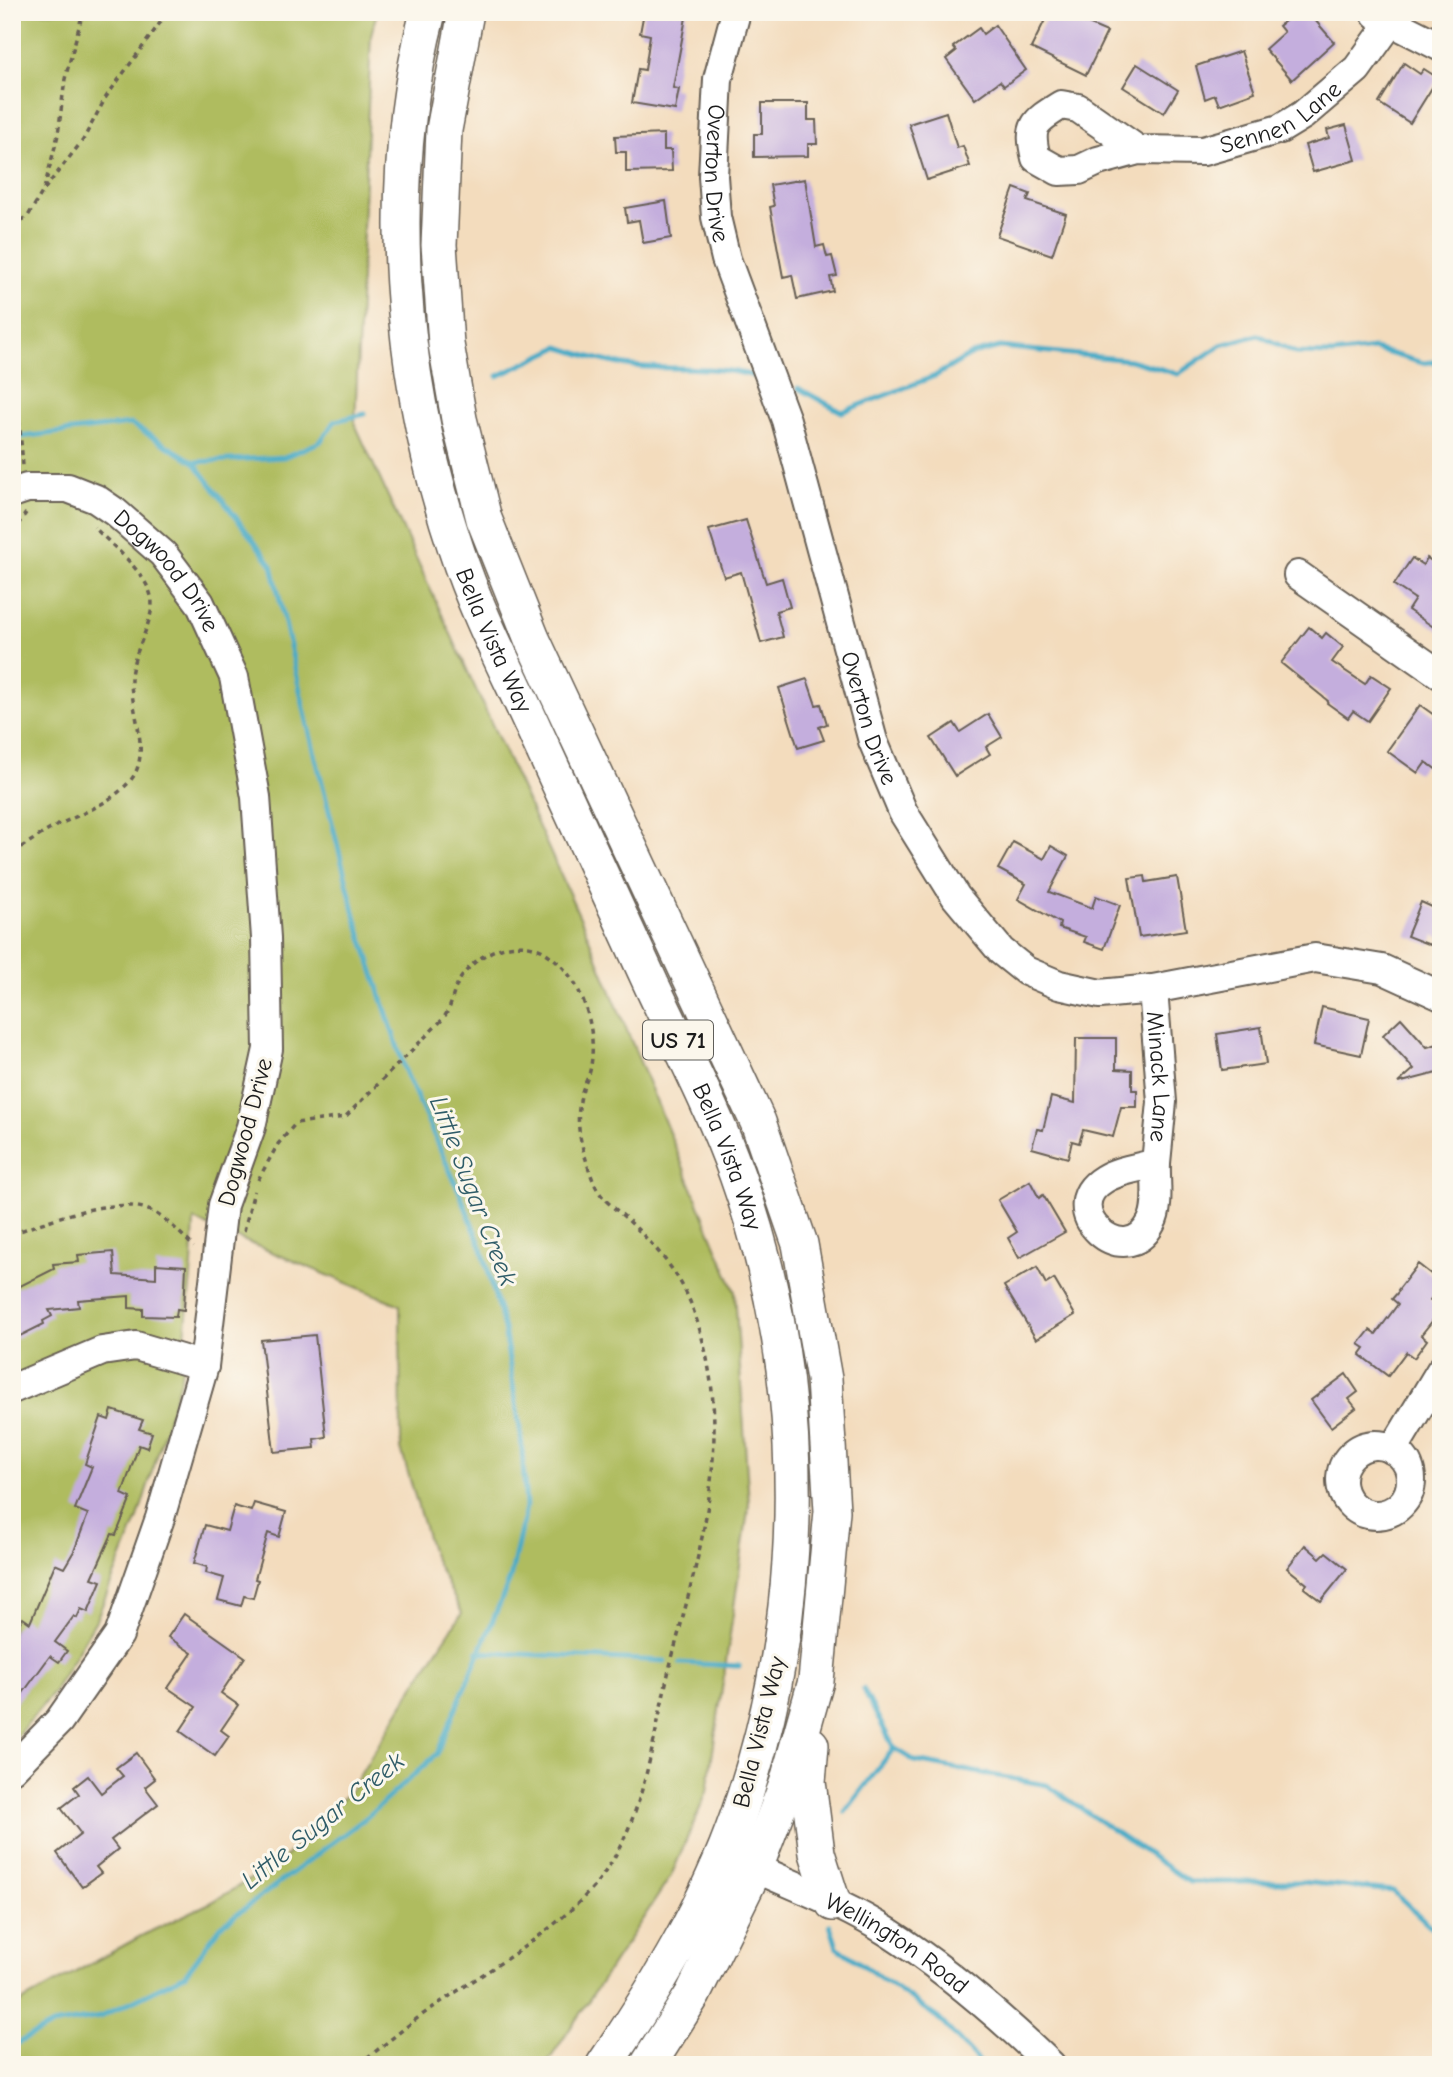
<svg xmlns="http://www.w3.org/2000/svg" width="1453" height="2077" font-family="'Comic Neue',sans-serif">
  <rect width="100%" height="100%" fill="#fbf7ec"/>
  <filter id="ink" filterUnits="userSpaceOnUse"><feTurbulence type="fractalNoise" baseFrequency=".0143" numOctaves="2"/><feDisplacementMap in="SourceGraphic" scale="14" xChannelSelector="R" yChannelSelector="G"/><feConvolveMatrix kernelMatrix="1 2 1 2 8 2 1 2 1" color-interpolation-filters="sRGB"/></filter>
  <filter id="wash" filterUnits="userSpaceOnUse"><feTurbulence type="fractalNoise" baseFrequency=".00686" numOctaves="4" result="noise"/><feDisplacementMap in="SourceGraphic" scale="28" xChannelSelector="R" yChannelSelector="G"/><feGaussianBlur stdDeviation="1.57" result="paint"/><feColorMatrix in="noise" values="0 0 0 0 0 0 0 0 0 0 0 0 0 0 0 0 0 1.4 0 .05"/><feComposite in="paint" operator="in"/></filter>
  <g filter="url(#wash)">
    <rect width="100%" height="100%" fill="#f3dcbd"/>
    <path fill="#afbc5e" stroke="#666c3d" stroke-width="2" d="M 12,12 L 377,12 L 371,35 L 355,424 L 583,924 L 735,1292 L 749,1504 L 707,1792 L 671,1876 L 546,2065 L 12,2065 L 12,2007 L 141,1936 L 212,1902 L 282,1860 L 351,1790 L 419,1678 L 462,1613 L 432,1554 L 401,1449 L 400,1305 L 194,1220 L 192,1265 L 181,1377 L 138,1518 L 96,1620 L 53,1693 L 12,1742 Z"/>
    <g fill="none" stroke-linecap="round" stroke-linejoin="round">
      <g stroke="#47aac6" stroke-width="5">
        <path d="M 498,376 L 559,347 C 584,355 607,363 633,366 C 674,370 714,365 754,376"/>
        <path d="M 798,388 L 842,412 L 935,376 L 972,354 L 1000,347 L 1130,360 L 1178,374 L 1221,345 L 1258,335 L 1296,353 L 1333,354 L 1374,349 L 1423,363 L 1441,361"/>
        <path d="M 12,438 L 131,424 L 194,462 L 272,565 L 308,726 L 356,919 L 406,1073 L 459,1191 L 482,1249 L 504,1329 L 521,1435 L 526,1507 L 510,1579 L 437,1754 L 367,1817 L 221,1926 L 185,1975 L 100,2017 L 52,2025 L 12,2046"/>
        <path d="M 194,462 L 284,457 L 320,442 L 335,421 L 365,414"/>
        <path d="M 478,1652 L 665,1661"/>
        <path d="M 680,1663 L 739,1666"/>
        <path d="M 863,1689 L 894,1748 L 915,1761 L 1047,1785 L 1189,1882 L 1302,1882 L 1393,1891 L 1441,1936"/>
        <path d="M 845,1812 L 894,1748"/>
        <path d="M 830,1925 L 837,1947 L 938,2018 L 982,2065"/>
      </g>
    </g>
    <g id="blocks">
      <g fill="#c4aedd">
        <path d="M 644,12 L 687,12 L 673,88 L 679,89 L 675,110 L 632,103 L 638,69 L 645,70 L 650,35 L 640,33 Z"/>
        <path d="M 1060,12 L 1107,32 L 1086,75 L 1031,48 L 1047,16 L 1057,20 Z"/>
        <path d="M 1296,12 L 1308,12 L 1334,42 L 1292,80 L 1265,49 L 1284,32 L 1279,26 Z"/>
        <path d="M 995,25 L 1026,70 L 1004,86 L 1000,81 L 975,99 L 946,59 L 956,51 L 953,47 L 979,28 L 983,34 Z"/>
        <path d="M 1241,51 L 1255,92 L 1219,105 L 1215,95 L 1205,99 L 1196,66 Z"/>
        <path d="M 1404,63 L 1420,74 L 1424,69 L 1438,78 L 1410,123 L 1379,103 Z"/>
        <path d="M 1137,64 L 1178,90 L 1164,113 L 1123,87 Z"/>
        <path d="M 762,103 L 808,103 L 808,120 L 816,120 L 817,144 L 808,144 L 808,156 L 754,157 L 754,134 L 762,134 Z"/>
        <path d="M 946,112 L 957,148 L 963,146 L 970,166 L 927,180 L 909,124 Z"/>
        <path d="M 1346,125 L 1356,160 L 1313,172 L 1305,145 L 1329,138 L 1327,130 Z"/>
        <path d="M 664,134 L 664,150 L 671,150 L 672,171 L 626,172 L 626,152 L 616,152 L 615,136 Z"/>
        <path d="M 805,179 L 816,247 L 824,245 L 827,257 L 832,256 L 837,276 L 830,277 L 833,291 L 797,299 L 792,275 L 783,277 L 770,207 L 774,206 L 770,185 Z"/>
        <path d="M 1014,188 L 1030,194 L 1027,201 L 1066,214 L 1052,255 L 997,236 Z"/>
        <path d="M 666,201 L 671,238 L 643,243 L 639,220 L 627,222 L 625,208 Z"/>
        <path d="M 746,520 L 766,583 L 782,578 L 790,607 L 776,611 L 783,637 L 761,643 L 741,572 L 724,577 L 709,530 Z"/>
        <path d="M 1412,558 L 1423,565 L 1427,558 L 1441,567 L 1441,632 L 1408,610 L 1415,599 L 1394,585 Z"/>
        <path d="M 1309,627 L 1322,638 L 1326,633 L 1343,647 L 1332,662 L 1365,684 L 1371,675 L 1391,688 L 1368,721 L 1353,711 L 1348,718 L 1327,703 L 1328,701 L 1281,663 Z"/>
        <path d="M 807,679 L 816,705 L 821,704 L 827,724 L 819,727 L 824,740 L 798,748 L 779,688 Z"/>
        <path d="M 1420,705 L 1441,720 L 1441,773 L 1426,762 L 1418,773 L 1387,751 Z"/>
        <path d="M 988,714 L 1002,737 L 986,747 L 990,754 L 955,776 L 931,738 L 954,723 L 960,732 Z"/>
        <path d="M 1013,842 L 1044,859 L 1051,846 L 1068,856 L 1049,892 L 1092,908 L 1096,896 L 1120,905 L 1104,949 L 1084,942 L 1086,937 L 1059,928 L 1060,923 L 1018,899 L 1026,884 L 998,869 Z"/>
        <path d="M 1145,876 L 1146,882 L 1177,877 L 1186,930 L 1139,937 L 1129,878 Z"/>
        <path d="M 1421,902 L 1441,911 L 1441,938 L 1434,935 L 1430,945 L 1407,936 Z"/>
        <path d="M 1322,1007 L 1369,1018 L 1361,1055 L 1314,1045 Z"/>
        <path d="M 1401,1018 L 1427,1047 L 1441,1043 L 1441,1072 L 1398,1083 L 1414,1069 L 1383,1035 Z"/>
        <path d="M 1261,1027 L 1266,1064 L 1222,1070 L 1217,1034 Z"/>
        <path d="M 1076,1038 L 1116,1038 L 1116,1069 L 1132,1070 L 1132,1090 L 1137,1090 L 1137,1107 L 1121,1107 L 1113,1137 L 1083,1130 L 1079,1143 L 1072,1141 L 1068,1158 L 1032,1148 L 1037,1129 L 1043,1130 L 1051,1097 L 1075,1103 Z"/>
        <path d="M 1030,1181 L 1039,1198 L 1043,1195 L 1065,1232 L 1019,1258 L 1008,1238 L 1017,1232 L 998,1200 Z"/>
        <path d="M 113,1252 L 115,1275 L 156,1278 L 156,1264 L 186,1266 L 184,1310 L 177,1309 L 176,1317 L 143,1316 L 143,1309 L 129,1308 L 129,1296 L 78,1300 L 79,1307 L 49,1310 L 52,1316 L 43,1321 L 44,1324 L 12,1340 L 12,1290 L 54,1269 L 53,1264 L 79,1262 L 78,1255 Z"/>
        <path d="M 1418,1264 L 1441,1282 L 1441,1286 L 1430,1300 L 1441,1310 L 1421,1335 L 1427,1340 L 1414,1358 L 1406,1352 L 1388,1376 L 1360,1355 L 1365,1348 L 1359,1344 L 1370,1330 L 1376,1334 L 1398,1304 L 1392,1299 L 1399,1291 L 1398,1290 Z"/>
        <path d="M 1037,1267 L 1046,1284 L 1054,1279 L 1075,1315 L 1036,1339 L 1004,1286 Z"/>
        <path d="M 315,1335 L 326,1437 L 314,1439 L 315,1448 L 274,1452 L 261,1340 Z"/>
        <path d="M 1346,1374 L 1358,1392 L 1349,1399 L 1356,1408 L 1331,1427 L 1311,1400 Z"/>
        <path d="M 112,1410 L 143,1420 L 139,1429 L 152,1433 L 147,1448 L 139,1445 L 122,1494 L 131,1498 L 116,1535 L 112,1534 L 92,1578 L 101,1581 L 88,1612 L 81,1609 L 77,1618 L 74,1616 L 55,1642 L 67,1651 L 59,1662 L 50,1656 L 12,1708 L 12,1632 L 23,1618 L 30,1623 L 55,1564 L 64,1568 L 74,1551 L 88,1514 L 75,1509 L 92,1467 L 85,1464 L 101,1417 L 109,1420 Z"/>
        <path d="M 254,1503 L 286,1512 L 279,1537 L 268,1533 L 255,1579 L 258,1580 L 253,1598 L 244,1596 L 241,1606 L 218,1600 L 224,1578 L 206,1573 L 207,1567 L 194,1563 L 205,1525 L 227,1531 L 234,1506 L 251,1511 Z"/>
        <path d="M 1305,1545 L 1320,1558 L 1326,1552 L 1347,1569 L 1321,1601 L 1304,1588 L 1307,1584 L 1287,1568 Z"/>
        <path d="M 184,1614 L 245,1657 L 221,1693 L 238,1705 L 221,1730 L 229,1736 L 215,1756 L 180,1731 L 196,1707 L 168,1688 L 192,1653 L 168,1637 Z"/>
        <path d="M 136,1753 L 155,1779 L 145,1787 L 158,1804 L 111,1840 L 118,1849 L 96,1867 L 101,1873 L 82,1887 L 57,1853 L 81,1834 L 61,1808 L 79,1794 L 74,1787 L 88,1776 L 101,1793 L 123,1776 L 116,1768 Z"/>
      </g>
    </g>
  </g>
  <g filter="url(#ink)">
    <use href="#blocks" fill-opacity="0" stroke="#675f54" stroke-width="2"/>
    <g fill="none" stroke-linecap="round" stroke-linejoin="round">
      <g stroke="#675f54" stroke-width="32">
        <g id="minor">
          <path id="s1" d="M 736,12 L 718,79 L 713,176 L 716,217 L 726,259 L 786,420 L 873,741 L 903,812 L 956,897 L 1001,951 L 1026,971 L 1059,985 L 1100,994 L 1153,989 L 1315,958 L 1382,969 L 1441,996"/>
          <path d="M 1376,14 L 1441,47"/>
          <path id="s2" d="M 1138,150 L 1098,161 L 1079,170 L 1059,171 L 1036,158 C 1028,125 1034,122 1061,105 L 1078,108 L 1138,150 L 1203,151 L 1280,129 L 1303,115 L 1357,69 L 1398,12"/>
          <path id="s3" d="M 12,493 L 27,488 L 68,488 L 96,499 L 115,512 L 163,554 L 200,603 L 234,677 L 256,797 L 266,938 L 268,1049 L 251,1127 L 223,1205 L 204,1366 L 160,1518 L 119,1635 L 59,1721 L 12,1769"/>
          <path d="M 1298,575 L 1441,675"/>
          <path id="s4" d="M 1153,989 L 1162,1102 L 1156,1163"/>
          <path d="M 1156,1163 C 1155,1181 1160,1207 1151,1223 C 1125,1274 1054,1209 1104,1179 C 1118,1170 1139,1168 1156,1163 Z"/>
          <path d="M 12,1389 L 102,1351 L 136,1346 L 204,1366"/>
          <circle cx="1376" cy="1480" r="35"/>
          <path d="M 1393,1450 L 1441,1370"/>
          <path id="s5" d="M 738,1860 C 788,1884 841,1902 888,1932 C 947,1970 1001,2017 1051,2065"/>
        </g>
      </g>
      <g stroke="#675f54" stroke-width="38">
        <g id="major">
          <path id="s6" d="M 428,12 C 383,187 399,379 456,549 C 476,611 507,670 534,729 C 573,815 613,900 652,986 C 681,1048 714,1110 737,1175 C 811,1381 810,1610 738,1816 C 707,1905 657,1987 604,2065"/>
          <path d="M 466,12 L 444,130 L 439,245 L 446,344 L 459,419 L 484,519 L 532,639 L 758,1122 L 800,1244 L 824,1379 L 832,1511 L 816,1681 L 787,1784 L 755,1868 L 693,1994 L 648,2065"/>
          <path d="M 811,1745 L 808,1782 L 817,1853 L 833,1903"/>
        </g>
      </g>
      <g stroke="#675f54" stroke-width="3.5" stroke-dasharray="5 5" stroke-linecap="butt">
        <path d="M 44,189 L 58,135 L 65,79 L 83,12"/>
        <path d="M 12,226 L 28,216 L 43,191 L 83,140 L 106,97 L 168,12"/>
        <path d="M 12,371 L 17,393 L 23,466"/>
        <path d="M 12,533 L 26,513"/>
        <path d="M 12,852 C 28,844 42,833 58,825 C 83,813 111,803 130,781 C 153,754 130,710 131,678 C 132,652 157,618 151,596 C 145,571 111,545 94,527"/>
        <path d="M 258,1180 L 278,1144 L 296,1123 L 345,1117 L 442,1020 C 453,1005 450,1002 456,987 C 469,957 510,935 541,950 C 581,972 599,1028 590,1071 C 588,1078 584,1085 582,1092 C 576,1115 578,1134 585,1156 C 589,1169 593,1185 602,1196 C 609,1205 621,1213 629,1221 C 658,1249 682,1275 695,1315 C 708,1352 714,1391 714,1430 C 714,1511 690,1588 670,1666 C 652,1739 645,1825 595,1885 C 551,1936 487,1970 432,2008 C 406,2025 383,2048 356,2065"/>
        <path d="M 244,1231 L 254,1191"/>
        <path d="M 12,1234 C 47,1221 106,1198 143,1208 C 163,1214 180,1233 194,1247"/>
      </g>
      <use href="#minor" stroke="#fff" stroke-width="28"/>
      <use href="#major" stroke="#fff" stroke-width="35"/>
    </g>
  </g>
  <g text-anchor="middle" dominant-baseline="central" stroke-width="6" stroke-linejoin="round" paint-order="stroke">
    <rect fill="#fbf7ec" stroke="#5f5e5a" stroke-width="2" x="643" y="1020.5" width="70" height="39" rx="5"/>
    <g font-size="23" font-weight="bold" fill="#1c1c1c">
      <text x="678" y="1040">US 71</text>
    </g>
    <g font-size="24" fill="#1c1c1c" stroke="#fbf7ec">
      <text stroke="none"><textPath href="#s2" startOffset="416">Sennen Lane</textPath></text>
      <text stroke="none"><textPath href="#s1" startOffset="164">Overton Drive</textPath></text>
      <text stroke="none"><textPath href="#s3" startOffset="189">Dogwood Drive</textPath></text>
      <text stroke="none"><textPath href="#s6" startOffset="644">Bella Vista Way</textPath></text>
      <text stroke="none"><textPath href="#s1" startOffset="732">Overton Drive</textPath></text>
      <text stroke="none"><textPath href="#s4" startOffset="88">Minack Lane</textPath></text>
      <text transform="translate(245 1132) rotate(-75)">Dogwood Drive</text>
      <text stroke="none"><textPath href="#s6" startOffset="1211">Bella Vista Way</textPath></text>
      <text transform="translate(759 1732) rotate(-76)">Bella Vista Way</text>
      <text stroke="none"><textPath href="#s5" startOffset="180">Wellington Road</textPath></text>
    </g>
    <g font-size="26" font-style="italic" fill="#2f5c68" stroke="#fbf7ec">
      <text transform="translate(473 1191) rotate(69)">Little Sugar Creek</text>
      <text transform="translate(323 1821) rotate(-39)">Little Sugar Creek</text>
    </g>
  </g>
  <rect width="1453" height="2077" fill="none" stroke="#fbf7ec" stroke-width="42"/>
</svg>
